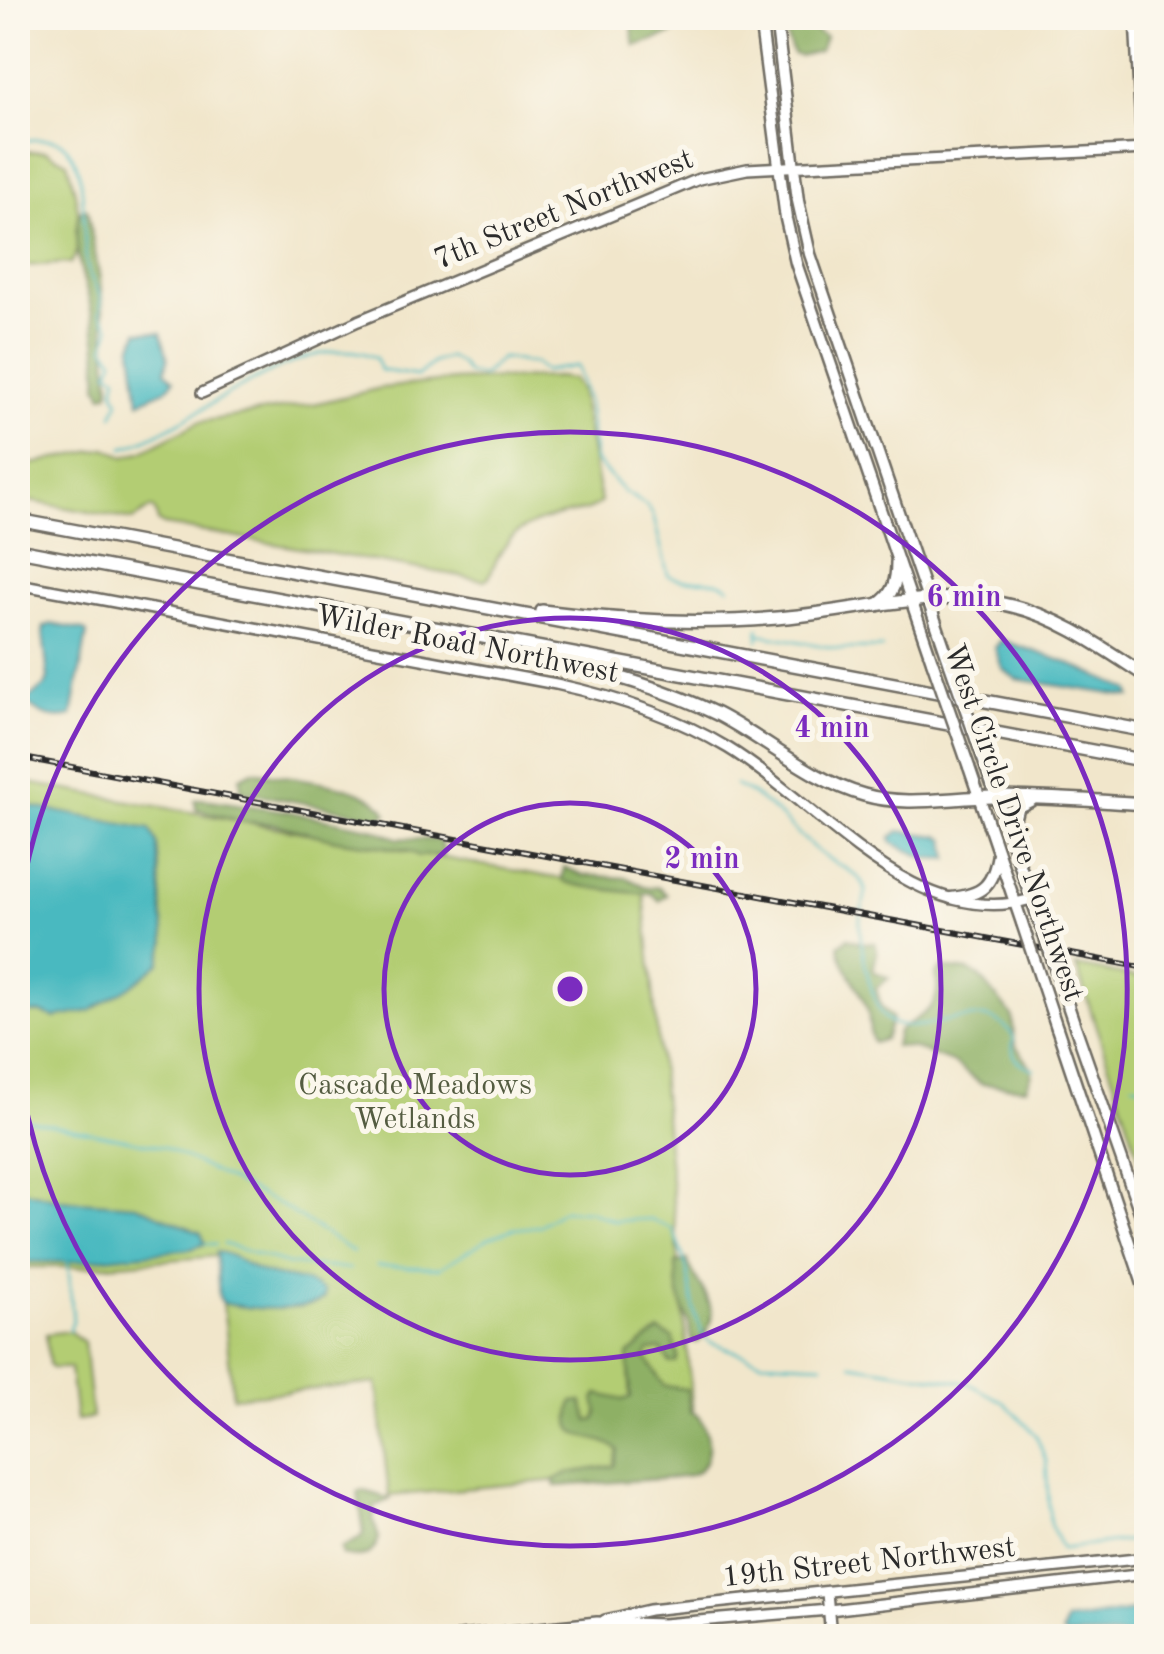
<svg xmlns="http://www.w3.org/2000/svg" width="1164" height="1654" font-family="'Old Standard TT',serif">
  <rect width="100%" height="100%" fill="#fbf7ec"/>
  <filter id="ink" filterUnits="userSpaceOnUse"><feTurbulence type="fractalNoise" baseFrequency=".01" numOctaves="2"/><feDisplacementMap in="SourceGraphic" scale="20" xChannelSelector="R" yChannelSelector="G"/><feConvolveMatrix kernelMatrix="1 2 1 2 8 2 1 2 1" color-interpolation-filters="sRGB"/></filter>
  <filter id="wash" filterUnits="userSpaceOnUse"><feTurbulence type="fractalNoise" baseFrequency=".0048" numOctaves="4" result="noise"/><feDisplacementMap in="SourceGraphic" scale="40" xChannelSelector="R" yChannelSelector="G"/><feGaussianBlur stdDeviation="2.25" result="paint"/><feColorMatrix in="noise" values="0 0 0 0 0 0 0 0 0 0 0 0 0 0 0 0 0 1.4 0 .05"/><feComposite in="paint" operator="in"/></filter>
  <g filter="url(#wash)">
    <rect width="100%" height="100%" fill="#f1e6cb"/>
    <g fill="#b3cd73" stroke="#6f7c4f" stroke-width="2.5">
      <path d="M 46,151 L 67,162 C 75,189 88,239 71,263 L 21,266 L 18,264 L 18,152 Z"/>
      <path d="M 558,377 L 573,379 L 580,389 L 601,502 C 592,510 584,511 572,513 C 524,523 508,530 489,577 L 484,580 L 164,525 L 158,522 L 155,511 L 151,508 L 133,520 L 18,499 L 18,467 L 107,448 L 124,457 L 143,451 L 199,422 L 318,403 L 381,388 L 455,380 Z"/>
      <path d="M 18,781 L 644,894 L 698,1467 L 389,1496 L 377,1383 L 233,1397 L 218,1256 L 82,1267 L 18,1267 Z"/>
      <path d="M 1076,966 L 1146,979 L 1146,1178 Z"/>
      <path d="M 69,1331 L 84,1342 L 92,1418 L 76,1420 L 70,1368 L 51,1368 L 49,1364 L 46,1334 Z"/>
    </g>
    <g fill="#8eb065" stroke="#5c6e48" stroke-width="2.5">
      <path d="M 641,18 L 693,18 L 670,35 L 635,46 L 632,29 Z"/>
      <path d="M 783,18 L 812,18 L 811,28 L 825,37 L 820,51 L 800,56 L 793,54 L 783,28 Z"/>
      <path d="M 87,209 L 100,279 L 110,388 L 108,394 L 103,395 L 98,386 C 99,359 96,331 90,305 C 84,277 68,239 81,210 Z"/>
      <path d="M 253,771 C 287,778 370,782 387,813 L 381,817 L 249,793 L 241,790 L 240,777 Z"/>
      <path d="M 203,799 L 286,811 L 370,828 L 397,838 L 439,840 L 443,849 L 442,855 L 419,856 L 407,850 L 336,840 L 274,824 L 243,822 L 196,809 L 195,800 Z"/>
      <path d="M 564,867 L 582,875 L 627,878 L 648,888 L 659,887 L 667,895 L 659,901 L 651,893 C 636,894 572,887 562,880 Z"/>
      <path d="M 848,938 L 860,943 L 875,943 L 877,952 L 873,971 L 889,978 L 876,988 L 881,1006 L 892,1018 L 885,1039 L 874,1043 C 868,1034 870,1023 868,1012 C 862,988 842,970 839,945 Z"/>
      <path d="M 941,968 L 969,971 L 979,976 L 1012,1016 L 1015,1045 L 1031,1067 L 1032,1074 L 1026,1088 L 981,1084 L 952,1062 L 914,1048 L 895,1046 L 898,1032 C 918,1014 943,1013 936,975 Z"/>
      <path d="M 687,1260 C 698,1289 729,1311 698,1342 L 692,1342 C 689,1334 691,1326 687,1318 C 679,1299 676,1286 676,1263 Z"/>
      <path d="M 659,1331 L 673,1338 L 678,1356 L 676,1362 L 670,1363 L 661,1349 L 649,1351 L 646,1358 L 664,1386 L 687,1389 L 690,1411 C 709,1419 715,1455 699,1470 C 693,1476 683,1476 675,1478 L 556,1486 L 553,1480 L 568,1473 L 614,1466 L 618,1450 C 595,1430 559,1448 573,1402 L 582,1401 L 589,1421 L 595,1420 L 598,1413 L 595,1399 L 598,1394 L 623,1400 L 631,1397 L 628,1355 Z"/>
      <path d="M 362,1490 L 390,1499 L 375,1507 L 373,1520 L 379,1538 C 373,1557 362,1560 343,1555 L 341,1548 L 361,1538 L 364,1534 L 358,1492 Z"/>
    </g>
    <g fill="#4ab9c0" stroke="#3a7276" stroke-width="2.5">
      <path d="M 138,331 L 161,333 L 168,359 L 165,371 L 174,380 L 165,390 L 139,402 L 132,348 Z"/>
      <path d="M 51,624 L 83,630 L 87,633 L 72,716 C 53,721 38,715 25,701 L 45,686 L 48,678 L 43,633 L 44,627 Z"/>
      <path d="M 1001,640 L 1063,661 L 1125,688 L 1130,691 L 1131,697 L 1016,679 L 1002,668 L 995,648 Z"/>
      <path d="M 18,804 L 150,829 L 157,843 L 165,943 L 160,963 L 130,987 L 90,1011 L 54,1018 L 42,1013 L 25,1013 L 18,1030 Z"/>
      <path d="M 899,831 L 939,836 L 946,840 L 949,859 L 925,858 L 892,843 L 891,837 Z"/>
      <path d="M 18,1189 L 63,1200 L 136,1205 L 201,1233 L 205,1244 L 191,1249 L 68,1262 L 18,1262 Z"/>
      <path d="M 216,1252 C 232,1252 246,1267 261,1272 C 283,1280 305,1276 324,1292 L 324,1298 C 306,1314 247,1309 223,1303 L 219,1297 Z"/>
      <path d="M 1146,1609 L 1146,1636 L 1066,1636 L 1062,1633 L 1066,1621 Z"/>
    </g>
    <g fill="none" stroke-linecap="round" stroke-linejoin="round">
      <g stroke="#4ab9c0" stroke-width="2.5">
        <path d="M 18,141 C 31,140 54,136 64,145 C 92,171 79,234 88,269 C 92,285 105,294 100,313 L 110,328 L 105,346 L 114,360 L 109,372 L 117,376 L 114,390 L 119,401 L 113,415"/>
        <path d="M 123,448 C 190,429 307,323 376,358 L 380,370 L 417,376 L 434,362 L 449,357 L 460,363 L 467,373 L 482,376 L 501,358 C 514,358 522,364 535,363 L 544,371 L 577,366 L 588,404 L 595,460 L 624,492 L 646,505 L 653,515 L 668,575 C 689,587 708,574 729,587"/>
        <path d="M 759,634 L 840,649 L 882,648"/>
        <path d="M 758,640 L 759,628"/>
        <path d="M 735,785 C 772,801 793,833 824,856 C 836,865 862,873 865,889 C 867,897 861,909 860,919 C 859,940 871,1006 886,1019 C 916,1046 987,988 1014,1038 C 1009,1056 1017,1063 1034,1069"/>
        <path d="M 1132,1083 L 1146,1087"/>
        <path d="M 23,1119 L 164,1147 L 282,1206 L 353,1252"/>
        <path d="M 205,1244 L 216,1244"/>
        <path d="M 224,1244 L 287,1264 L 350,1269"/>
        <path d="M 68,1262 L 73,1321 L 69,1331"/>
        <path d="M 377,1266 L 440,1268 L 489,1238 L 513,1229 L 539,1226 L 563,1210 L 589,1211 L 615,1221 L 649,1219 L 673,1229 L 686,1265 L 695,1314 L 702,1333 L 710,1342 L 761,1361 L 823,1364"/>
        <path d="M 851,1364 L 968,1383 L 1005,1403 L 1036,1435 L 1046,1461 L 1050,1524 L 1062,1549 L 1146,1538"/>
      </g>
    </g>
  </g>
  <g filter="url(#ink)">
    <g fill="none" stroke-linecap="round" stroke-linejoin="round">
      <g stroke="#706c63" stroke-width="14">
        <g id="secondary">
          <path d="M 1135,18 L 1142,149"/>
          <path d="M 202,393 L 358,321 L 699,179 L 747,169 L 1146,149"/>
          <path d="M 18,584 L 556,684 C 616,697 675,716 728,748 C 818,803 915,933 1032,899"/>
          <path d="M 827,1593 L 831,1636"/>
          <path d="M 605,1620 L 649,1610 L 1146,1558"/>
          <path d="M 460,1636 L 597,1622 L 663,1624 L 829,1610 L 1146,1574"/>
        </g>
      </g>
      <g stroke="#706c63" stroke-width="15">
        <g id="primary">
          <path d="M 760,18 L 786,219 L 796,263 L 932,661"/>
          <path d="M 776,18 L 798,201 L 810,254 L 950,664"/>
          <path d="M 969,767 L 1022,923"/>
          <path d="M 987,770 L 1041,926"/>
          <path d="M 951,898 C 983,895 993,885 998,854"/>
          <path d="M 1057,1028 L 1146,1293"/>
          <path d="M 1076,1029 L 1146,1229"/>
        </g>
      </g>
      <g stroke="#706c63" stroke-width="16">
        <g id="highway">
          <path d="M 18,520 L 1146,731"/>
          <path d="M 18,550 L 1146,761"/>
          <path d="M 877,605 C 894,595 897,580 897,562"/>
          <path d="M 542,611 C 620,621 699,625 777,618 C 855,612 935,586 1012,606 C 1062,618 1104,649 1146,676"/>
          <path d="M 535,654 C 597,671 660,686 717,714 C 766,739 810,780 864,795 C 906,807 951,797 994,797 C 1045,797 1096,801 1146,804"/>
          <path d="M 1010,835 L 1017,807 L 1031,800"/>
        </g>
      </g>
      <use href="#secondary" stroke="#fff" stroke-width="9"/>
      <use href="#primary" stroke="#fff" stroke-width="10"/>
      <use href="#highway" stroke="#fff" stroke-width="11"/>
      <g stroke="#2b2b2b" stroke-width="6">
        <path id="rail" d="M 18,757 L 1146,968"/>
      </g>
      <use href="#rail" stroke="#fbf7ec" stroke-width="2.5" stroke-dasharray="8" stroke-linecap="butt"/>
      <g stroke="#706c63" stroke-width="15" stroke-linecap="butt">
        <g id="primary-bridge">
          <path d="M 932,661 L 969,767"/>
          <path d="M 950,664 L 987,770"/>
          <path d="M 1022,923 L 1057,1028"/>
          <path d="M 1041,926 L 1076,1029"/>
        </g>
      </g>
      <use href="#primary-bridge" stroke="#fff" stroke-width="10"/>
    </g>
  </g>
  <g fill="none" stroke="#7b2cbf" stroke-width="5">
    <circle cx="570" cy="989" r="186"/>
    <circle cx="570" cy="989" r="371"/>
    <path d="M18 916A557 557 0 1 1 18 1062"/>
  </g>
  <g text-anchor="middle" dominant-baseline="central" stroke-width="10" stroke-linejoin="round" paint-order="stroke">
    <g font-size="30" fill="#2b2b2b" stroke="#fbf7ec">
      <text transform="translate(564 210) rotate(-22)">7th Street Northwest</text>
      <text transform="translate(467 645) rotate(11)">Wilder Road Northwest</text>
      <text transform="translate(1013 823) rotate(71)">West Circle Drive Northwest</text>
      <text transform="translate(869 1563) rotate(-6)">19th Street Northwest</text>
    </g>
    <g font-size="30" fill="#545c41" stroke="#fbf7ec">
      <text x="415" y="1086">Cascade Meadows<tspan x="415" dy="34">Wetlands</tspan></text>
    </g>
  </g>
  <circle cx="570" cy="989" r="15" fill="#7b2cbf" stroke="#fbf7ec" stroke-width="5"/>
  <g font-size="30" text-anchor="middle" font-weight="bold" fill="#7b2cbf" stroke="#fbf7ec" stroke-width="10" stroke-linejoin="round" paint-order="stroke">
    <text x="964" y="606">6 min</text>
    <text x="832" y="737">4 min</text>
    <text x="702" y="868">2 min</text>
  </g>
  <rect width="1164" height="1654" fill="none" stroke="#fbf7ec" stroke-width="60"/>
</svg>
